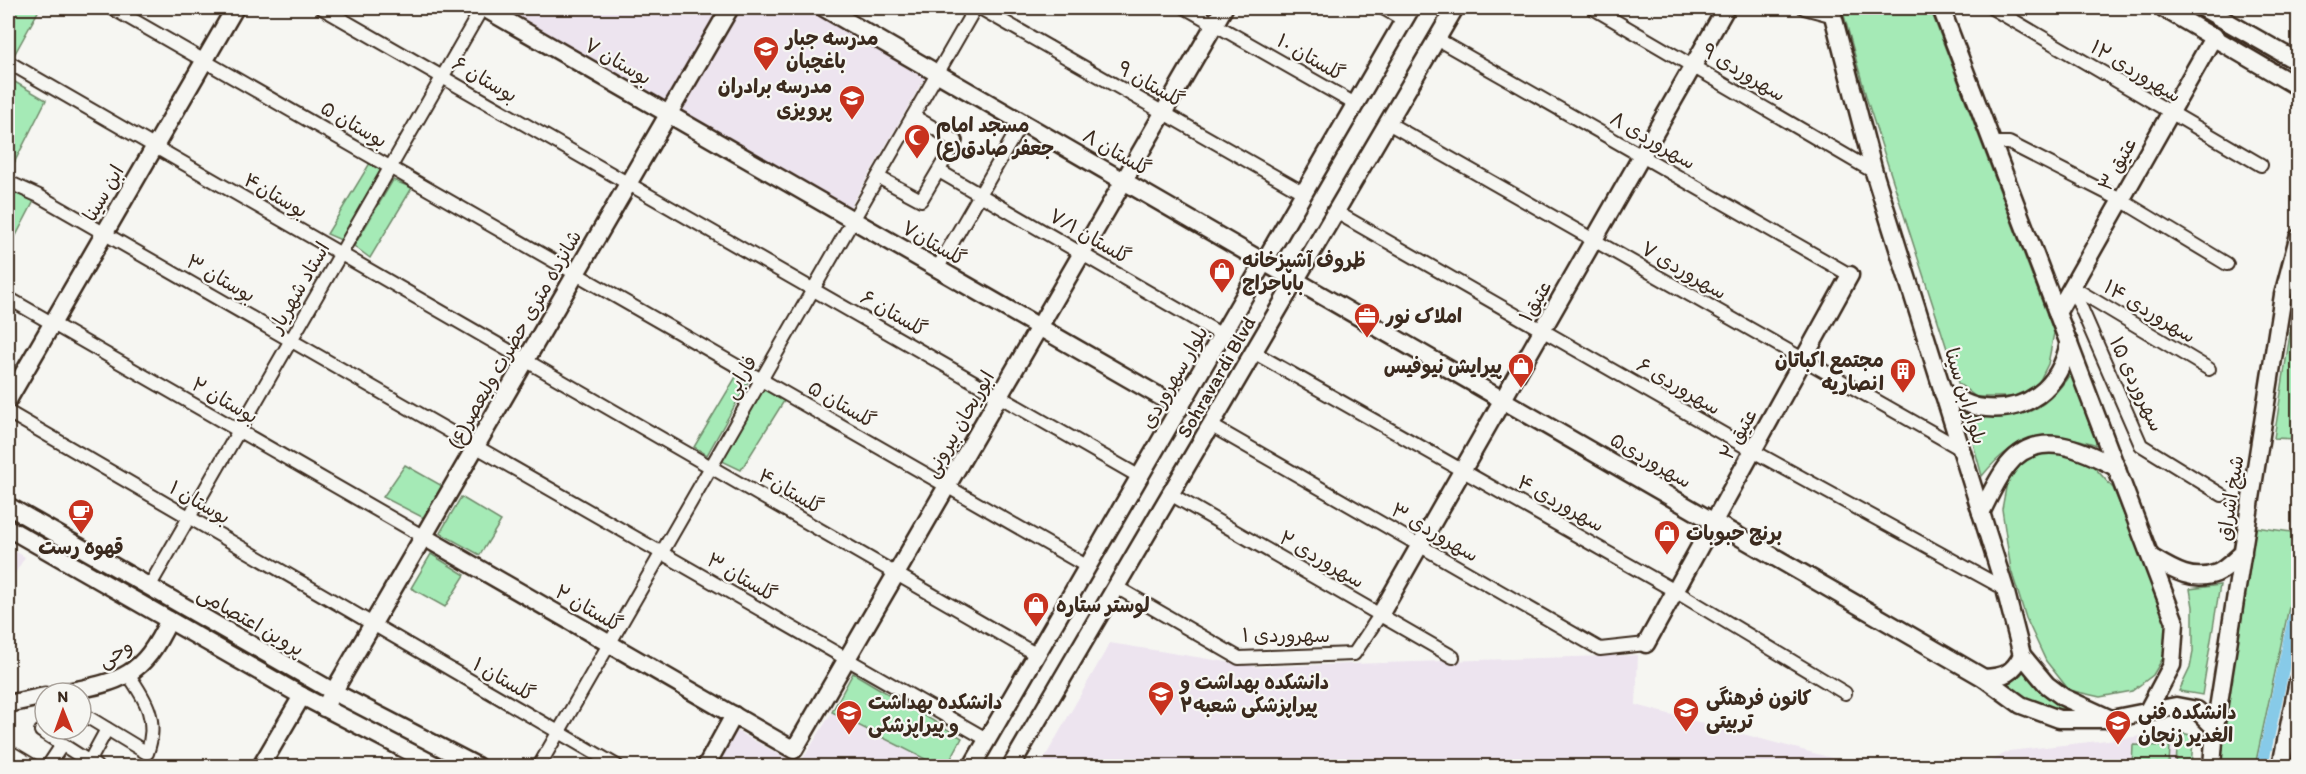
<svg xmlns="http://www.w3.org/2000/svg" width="2306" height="774" font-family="Itim,'Playpen Sans Arabic',sans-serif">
  <rect width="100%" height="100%" fill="#f6f6f2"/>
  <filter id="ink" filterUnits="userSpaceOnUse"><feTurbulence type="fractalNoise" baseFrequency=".0167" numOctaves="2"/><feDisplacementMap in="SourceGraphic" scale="12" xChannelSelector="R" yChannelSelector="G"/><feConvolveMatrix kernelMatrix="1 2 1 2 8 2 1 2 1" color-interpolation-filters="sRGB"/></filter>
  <g filter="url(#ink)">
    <g fill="#ede4ef">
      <path d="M 494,8 L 722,8 L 666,104 Z"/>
      <path d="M 737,8 L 810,8 L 927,74 L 849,209 L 677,111 Z"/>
      <path d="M 8,547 L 25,557 L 8,585 Z"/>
      <path d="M 1110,643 L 1258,667 L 1638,655 L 1636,705 L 1839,760 L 1839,766 L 1040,766 Z"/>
      <path d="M 832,712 L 939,766 L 706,766 L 727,726 L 799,765 Z"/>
      <path d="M 2178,732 L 2176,766 L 1982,766 L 2009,751 Z"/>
    </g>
    <g fill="#a5eab6" stroke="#708a6a" stroke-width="1.5">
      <path d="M 8,8 L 40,8 L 13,57 L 8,54 Z"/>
      <path d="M 1842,8 L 1930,8 L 2054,333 L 2048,364 L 2039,382 L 2020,397 L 1976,397 L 1958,383 L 1867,100 Z"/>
      <path d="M 8,78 L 46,100 L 9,173 L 8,172 Z"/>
      <path d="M 370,163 L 381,170 L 341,240 L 327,234 Z"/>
      <path d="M 393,180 L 412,188 L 370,258 L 354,246 Z"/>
      <path d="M 8,190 L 34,201 L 8,251 Z"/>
      <path d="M 2298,286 L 2298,439 L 2274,438 L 2296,295 Z"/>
      <path d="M 2072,371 L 2100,446 C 2046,428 2019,431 1982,476 L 1962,403 C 2011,427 2043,417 2072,371 Z"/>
      <path d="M 737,375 L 748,382 L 707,455 L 694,447 Z"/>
      <path d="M 763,389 L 784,401 L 741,470 L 720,460 Z"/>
      <path d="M 2061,450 L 2085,457 L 2113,488 L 2144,563 L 2169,614 L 2166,653 L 2153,675 L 2132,691 L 2100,697 L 2069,690 L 2046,661 L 2026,618 L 2011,570 L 2002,509 L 2008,477 L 2024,460 L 2042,452 Z"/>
      <path d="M 405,465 L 444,487 L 424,518 L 383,497 Z"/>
      <path d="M 461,497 L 501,521 L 480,555 L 440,533 Z"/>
      <path d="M 8,512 L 318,692 L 314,697 L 8,521 Z"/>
      <path d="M 2255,527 L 2298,533 L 2298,565 L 2255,766 L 2221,766 L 2229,694 Z"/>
      <path d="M 431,554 L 465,575 L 445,607 L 411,588 Z"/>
      <path d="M 2220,585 L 2202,695 L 2179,691 L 2190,668 L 2193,652 L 2193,607 L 2190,589 Z"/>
      <path d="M 2027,667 L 2076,709 L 2047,708 L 2000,684 L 2020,676 Z"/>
      <path d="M 853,673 L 962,738 L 947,766 L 939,766 L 832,712 Z"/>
      <path d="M 346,705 L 463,766 L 449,766 L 343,711 Z"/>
      <path d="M 2178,732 L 2190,735 L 2193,741 L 2191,766 L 2176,766 Z"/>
      <path d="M 2133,745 L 2170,746 L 2169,766 L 2132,766 Z"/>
    </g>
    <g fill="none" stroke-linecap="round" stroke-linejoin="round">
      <path stroke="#87cae8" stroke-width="12" d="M 2262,766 L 2298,600"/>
      <g stroke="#3b2a1e" stroke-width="16">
        <g id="street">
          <path d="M 112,8 L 1088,567"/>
          <path d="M 322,8 L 1140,477"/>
          <path d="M 980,8 L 1304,193"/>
          <path d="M 1186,8 L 1355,104"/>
          <path d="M 1383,8 L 1404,20"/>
          <path d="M 1593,8 L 1874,172"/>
          <path d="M 1804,8 L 1834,16"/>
          <path d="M 1992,8 L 2261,165"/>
          <path d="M 1437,39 L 1850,275"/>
          <path d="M 8,62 L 1037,655"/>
          <path d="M 1388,123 L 1961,449"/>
          <path d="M 1993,143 L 2009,143 L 2121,200 L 2227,264"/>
          <path d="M 939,171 L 1222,335"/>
          <path d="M 878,177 L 921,200 L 956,141 L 913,116"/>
          <path d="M 8,182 L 39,196 L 988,740"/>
          <path d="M 1336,212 L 1753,451 L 2005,589"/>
          <path d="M 937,269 L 1022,122"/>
          <path d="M 2072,287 L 2141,445 L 2222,495"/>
          <path d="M 2072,287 L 2209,369"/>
          <path d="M 8,298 L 424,537"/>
          <path d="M 1255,353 L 1675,591 L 1845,693"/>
          <path d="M 8,412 L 617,766"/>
          <path d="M 1212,426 L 1600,649 L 1646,644"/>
          <path d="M 1172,495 L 1453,657"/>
          <path d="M 149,587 L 482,8"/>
          <path d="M 1118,588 L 1239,658 L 1354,654 L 1380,615"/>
          <path d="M 81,713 L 147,753 C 159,720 146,700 128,674"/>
          <path d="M 41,731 L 96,766"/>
          <path d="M 8,751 L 33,766"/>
          <path d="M 89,762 L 107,729"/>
          <path d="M 48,766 L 62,745"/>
          <path d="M 539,766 L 975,8"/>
        </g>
      </g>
      <g stroke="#3b2a1e" stroke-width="21">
        <g id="secondary">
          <path d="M 484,8 L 1180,408"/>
          <path d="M 824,8 L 1984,678 L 2021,705 L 2059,719 L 2111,719"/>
          <path d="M 1831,8 L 1874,172 L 2005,589 L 2022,655 L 2047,685 L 2063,697 L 2111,719 L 2176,706 L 2197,710 L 2215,728"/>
          <path d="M 1941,8 L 2175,622 L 2172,665 L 2147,712"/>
          <path d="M 2163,8 L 2298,87"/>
          <path d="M 2203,8 L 2298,62"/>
          <path d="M 2057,313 L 2214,36"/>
          <path d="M 1943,393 C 1954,397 1967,405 1978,407 C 2026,415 2060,388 2069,342"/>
          <path d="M 8,400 L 235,8"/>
          <path d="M 8,506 L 334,692 L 477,766"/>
          <path d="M 1981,513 C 1989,497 1997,479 2008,465 C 2038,427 2084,450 2117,468"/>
          <path d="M 8,528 L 302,696 L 437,766"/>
          <path d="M 424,537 L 794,750 L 1224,8"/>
          <path d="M 2151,557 C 2171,569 2192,583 2217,573 C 2226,569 2235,559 2243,553"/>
          <path d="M 1380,615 L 1726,8"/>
          <path d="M 1646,644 L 1850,275"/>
          <path d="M 1984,678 C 2004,677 2013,673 2022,655"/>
          <path d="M 62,693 C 121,681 142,678 169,620"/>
          <path d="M 8,704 L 45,696"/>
          <path d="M 324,708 L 730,8"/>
          <path d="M 261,766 L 302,696"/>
          <path d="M 706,766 L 734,715"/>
          <path d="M 972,766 L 1411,8"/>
          <path d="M 1011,766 L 1455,8"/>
          <path d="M 2212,766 L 2215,728 L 2283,295 L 2298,238"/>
          <path d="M 2281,766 L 2298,681"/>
        </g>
      </g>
      <use href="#street" stroke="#f6f6f2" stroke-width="12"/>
      <use href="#secondary" stroke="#f6f6f2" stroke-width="16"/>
    </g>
  </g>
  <defs>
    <g id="school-pin" transform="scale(1.35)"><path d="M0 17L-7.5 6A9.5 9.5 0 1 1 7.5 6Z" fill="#c8321e" stroke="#f6f6f2"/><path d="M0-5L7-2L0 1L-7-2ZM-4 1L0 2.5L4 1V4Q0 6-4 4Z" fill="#fff"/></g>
    <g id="mosque-pin" transform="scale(1.35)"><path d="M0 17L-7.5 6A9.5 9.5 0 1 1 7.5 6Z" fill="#c8321e" stroke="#f6f6f2"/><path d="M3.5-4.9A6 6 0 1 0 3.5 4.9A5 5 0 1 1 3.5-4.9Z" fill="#fff"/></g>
    <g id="shop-pin" transform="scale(1.35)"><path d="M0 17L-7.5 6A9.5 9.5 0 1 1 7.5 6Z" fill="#c8321e" stroke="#f6f6f2"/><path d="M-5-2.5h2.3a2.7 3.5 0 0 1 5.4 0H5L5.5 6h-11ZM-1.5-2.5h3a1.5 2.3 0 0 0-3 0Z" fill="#fff"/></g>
    <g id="office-pin" transform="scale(1.35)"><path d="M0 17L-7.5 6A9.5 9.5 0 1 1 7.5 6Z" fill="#c8321e" stroke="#f6f6f2"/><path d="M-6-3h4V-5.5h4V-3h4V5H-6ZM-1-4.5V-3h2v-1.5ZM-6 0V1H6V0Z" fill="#fff"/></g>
    <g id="building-pin" transform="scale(1.35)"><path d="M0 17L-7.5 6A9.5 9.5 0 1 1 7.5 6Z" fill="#c8321e" stroke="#f6f6f2"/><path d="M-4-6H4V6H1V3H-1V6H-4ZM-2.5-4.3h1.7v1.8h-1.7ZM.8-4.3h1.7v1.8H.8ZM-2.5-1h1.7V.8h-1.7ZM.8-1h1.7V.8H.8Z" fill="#fff"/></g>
    <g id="cafe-pin" transform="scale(1.35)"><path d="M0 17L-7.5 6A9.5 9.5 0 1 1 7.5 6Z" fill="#c8321e" stroke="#f6f6f2"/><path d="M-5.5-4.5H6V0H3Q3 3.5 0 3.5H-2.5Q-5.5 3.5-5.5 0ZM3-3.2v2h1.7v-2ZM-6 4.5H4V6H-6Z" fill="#fff"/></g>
    <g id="university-pin" transform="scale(1.35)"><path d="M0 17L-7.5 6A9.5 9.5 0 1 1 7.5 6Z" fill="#c8321e" stroke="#f6f6f2"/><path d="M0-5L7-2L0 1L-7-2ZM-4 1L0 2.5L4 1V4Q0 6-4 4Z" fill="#fff"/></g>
  </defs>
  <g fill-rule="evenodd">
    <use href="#school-pin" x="766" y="49"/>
    <use href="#school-pin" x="852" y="98"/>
    <use href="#mosque-pin" x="917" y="137"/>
    <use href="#shop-pin" x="1222" y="271"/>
    <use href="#office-pin" x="1367" y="316"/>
    <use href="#shop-pin" x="1521" y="366"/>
    <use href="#building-pin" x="1903" y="371"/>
    <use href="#cafe-pin" x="81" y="512"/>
    <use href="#shop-pin" x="1667" y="533"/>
    <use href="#shop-pin" x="1036" y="605"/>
    <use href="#university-pin" x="1161" y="694"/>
    <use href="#university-pin" x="1686" y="710"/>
    <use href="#university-pin" x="849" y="713"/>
    <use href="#university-pin" x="2118" y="723"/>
  </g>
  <g text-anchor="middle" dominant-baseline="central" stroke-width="4.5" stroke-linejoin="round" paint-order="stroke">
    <g font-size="20" font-weight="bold" fill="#3b2a1e" stroke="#f6f6f2" text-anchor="start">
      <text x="786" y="38">مدرسه جبار<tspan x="786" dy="23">باغچبان</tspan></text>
      <text x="832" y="86" text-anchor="end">مدرسه برادران<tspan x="832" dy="23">پرویزی</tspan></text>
      <text x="936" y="125">مسجد امام<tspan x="936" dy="23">جعفر صادق(ع)</tspan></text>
      <text x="1242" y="260">ظروف آشپزخانه<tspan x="1242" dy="23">باباحراج</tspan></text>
      <text x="1386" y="316">املاک نور</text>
      <text x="1884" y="360" text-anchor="end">مجتمع اکباتان<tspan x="1884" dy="23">انصاریه</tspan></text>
      <text x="1502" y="366" text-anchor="end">پیرایش نیوفیس</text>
      <text x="1686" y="533">برنج حبوبات</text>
      <text x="81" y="547" text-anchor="middle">قهوه رست</text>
      <text x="1056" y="605">لوستر ستاره</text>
      <text x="1180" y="682">دانشکده بهداشت و<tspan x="1180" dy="23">پیراپزشکى شعبه۲</tspan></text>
      <text x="1706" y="698">کانون فرهنگی<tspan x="1706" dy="23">تربیتی</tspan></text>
      <text x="868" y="702">دانشکده بهداشت<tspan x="868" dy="23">و پیراپزشکی</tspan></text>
      <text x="2138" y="712">دانشکده فنی<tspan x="2138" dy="23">الغدیر زنجان</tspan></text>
    </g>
    <g font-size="20" fill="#3b2a1e" stroke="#f6f6f2">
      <text transform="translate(1311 57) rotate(30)">گلستان ۱۰</text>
      <text transform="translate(618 61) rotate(30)">بوستان ۷</text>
      <text transform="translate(2136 71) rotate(31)">سهروردی ۱۲</text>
      <text transform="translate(1744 72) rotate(31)">سهروردی ۹</text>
      <text transform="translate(485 79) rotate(30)">بوستان ۶</text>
      <text transform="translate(1151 84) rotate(30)">گلستان ۹</text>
      <text transform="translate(354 124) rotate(30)">بوستان ۵</text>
      <text transform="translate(1653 140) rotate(30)">سهروردی ۸</text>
      <text transform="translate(1117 152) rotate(30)">گلستان ۸</text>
      <text transform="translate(2117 164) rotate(-61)">عتیق ۳</text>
      <text transform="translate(103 193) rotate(-60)">ابن سینا</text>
      <text transform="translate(276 195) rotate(30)">بوستان۴</text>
      <text transform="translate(1090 236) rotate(30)">گلستان ۷/۱</text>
      <text transform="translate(934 243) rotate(30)">گلستان۷</text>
      <text transform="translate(1684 270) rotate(30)">سهروردی ۷</text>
      <text transform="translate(221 278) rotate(30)">بوستان ۳</text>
      <text transform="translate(299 287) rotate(-60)">استاد شهریار</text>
      <text transform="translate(1535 301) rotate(-60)">عتیق۱</text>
      <text transform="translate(2150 311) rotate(31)">سهروردی ۱۴</text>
      <text transform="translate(894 313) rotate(30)">گلستان ۶</text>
      <text transform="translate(514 339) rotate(-60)">شانزده متری حضرت ولیعصر(ع)</text>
      <text transform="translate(740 377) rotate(-60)">فارابی</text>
      <text transform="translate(1174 377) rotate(-60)">بلوار سهروردی</text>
      <text transform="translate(1216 377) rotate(-60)">Sohravardi Blvd</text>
      <text transform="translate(2137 384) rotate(65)">سهروردی ۱۵</text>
      <text transform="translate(1679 386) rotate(30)">سهروردی ۶</text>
      <text transform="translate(1966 396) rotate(73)">بلوار ابن سینا</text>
      <text transform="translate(225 400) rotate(30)">بوستان ۲</text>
      <text transform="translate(842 404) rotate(30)">گلستان ۵</text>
      <text transform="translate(959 424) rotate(-60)">ابوریحان بیرونی</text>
      <text transform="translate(1738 434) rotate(-61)">عتیق ۲</text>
      <text transform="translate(1651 460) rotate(30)">سهروردی۵</text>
      <text transform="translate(791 491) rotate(30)">گلستان۴</text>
      <text transform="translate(2230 498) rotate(-81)">شیخ اشراق</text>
      <text transform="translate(200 502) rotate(30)">بوستان ۱</text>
      <text transform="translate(1561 503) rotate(29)">سهروردی ۴</text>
      <text transform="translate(1435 532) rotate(30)">سهروردی ۳</text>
      <text transform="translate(1322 559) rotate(30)">سهروردی ۲</text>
      <text transform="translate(742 577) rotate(30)">گلستان ۳</text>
      <text transform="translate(589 608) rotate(30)">گلستان ۲</text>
      <text transform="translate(251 621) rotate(30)">پروین اعتصامی</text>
      <text x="1286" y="635">سهروردی ۱</text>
      <text transform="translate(115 653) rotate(-31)">وحی</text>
      <text transform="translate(504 679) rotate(30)">گلستان ۱</text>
    </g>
  </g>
  <rect width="2306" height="774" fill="none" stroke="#f6f6f2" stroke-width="30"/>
  <rect x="15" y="15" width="2276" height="744" fill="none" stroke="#3b2a1e" stroke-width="2" filter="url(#ink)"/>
  <g transform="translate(63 711) rotate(359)"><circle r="28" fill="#f6f6f2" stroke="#aba49d" stroke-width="1.5"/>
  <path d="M0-4.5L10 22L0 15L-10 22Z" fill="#c8321e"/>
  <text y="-9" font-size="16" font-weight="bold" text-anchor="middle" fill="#3b2a1e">N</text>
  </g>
</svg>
